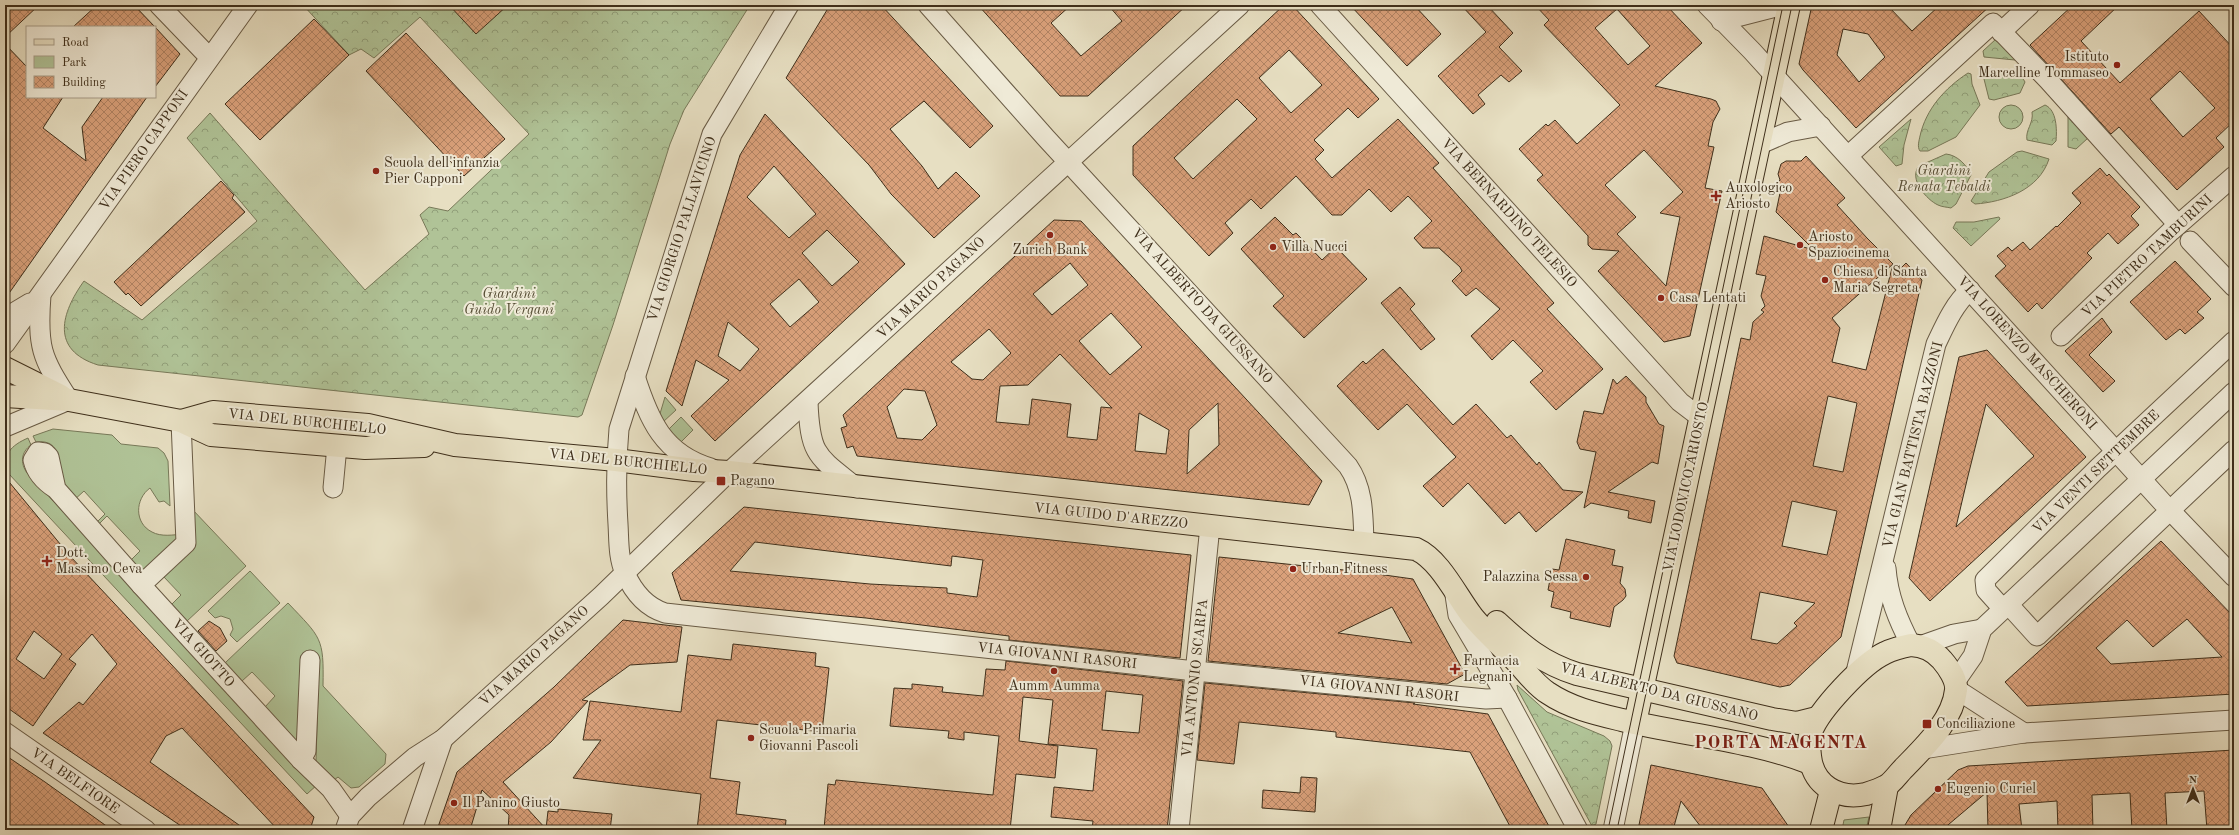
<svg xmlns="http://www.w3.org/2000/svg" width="2239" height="835" font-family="'Old Standard TT',serif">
  <defs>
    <pattern id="forest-crowns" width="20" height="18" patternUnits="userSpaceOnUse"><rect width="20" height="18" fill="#b0c397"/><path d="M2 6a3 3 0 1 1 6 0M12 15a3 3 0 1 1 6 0" fill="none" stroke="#919f7a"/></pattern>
    <pattern id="building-cross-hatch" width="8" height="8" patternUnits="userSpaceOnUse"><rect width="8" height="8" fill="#d9a07a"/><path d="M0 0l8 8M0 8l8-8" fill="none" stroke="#b18363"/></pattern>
  </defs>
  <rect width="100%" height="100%" fill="#e7dfc2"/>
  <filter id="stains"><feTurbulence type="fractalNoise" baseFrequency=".005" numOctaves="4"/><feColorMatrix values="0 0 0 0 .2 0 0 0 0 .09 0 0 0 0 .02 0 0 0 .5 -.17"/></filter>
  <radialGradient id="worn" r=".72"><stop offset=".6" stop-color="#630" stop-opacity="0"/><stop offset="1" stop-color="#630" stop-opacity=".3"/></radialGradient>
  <g fill="#b0c397" stroke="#787959">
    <path d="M 665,397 L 676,410 L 663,422 L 659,417 Z"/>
    <path d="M 681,417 L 693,430 L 681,442 L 671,433 L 669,429 Z"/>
    <path d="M 53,429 L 112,435 L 121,444 L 158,448 L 164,453 L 168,461 L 170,506 L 164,501 L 159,502 L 150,488 C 135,499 134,523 152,532 C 161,537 173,535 183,534 L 144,576 L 130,561 L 140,551 L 107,516 L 97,526 L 95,524 L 105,514 L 84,491 L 73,501 L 60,486 C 60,468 63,438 36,442 L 33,436 Z"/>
    <path d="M 28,438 L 31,445 C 21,452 20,463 27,473 L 318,784 L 307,794 L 9,474 C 0,455 12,445 28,438 Z"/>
    <path d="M 192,509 L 246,566 L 186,622 L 171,605 L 181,595 L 164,577 Z"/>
    <path d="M 250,571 L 280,603 L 237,642 L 230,635 L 233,629 L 230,619 L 221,616 L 215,618 L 208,611 Z"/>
    <path d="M 288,603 C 321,638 324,637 323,686 L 386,754 L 385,764 L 359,787 L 351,788 L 338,777 L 334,780 L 316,761 L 319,658 L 302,657 L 298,742 L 265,707 L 275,696 L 252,672 L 242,681 L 225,663 Z"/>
    <path d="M 1869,817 L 1866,830 L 1842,830 L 1844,820 Z"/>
  </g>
  <g fill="url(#forest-crowns)" stroke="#787959">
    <path d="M 303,5 L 750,5 L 684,110 L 670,144 L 613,325 L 582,415 L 578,417 L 98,365 C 50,350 61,313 84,281 L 142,320 L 257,221 L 187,138 L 210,113 L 365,290 L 429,234 L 420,215 L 429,207 L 448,211 L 529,134 L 420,17 L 374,58 L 361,49 L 349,55 Z"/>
    <path d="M 1996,39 L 2015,58 L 2015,60 L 1984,57 L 1983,51 Z"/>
    <path d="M 1989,71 C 2000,71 2019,70 2025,82 L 2020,93 L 1994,100 L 1989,99 L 1984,79 L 1986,72 Z"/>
    <path d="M 1968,73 L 1971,74 L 1972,84 L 1980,105 L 1956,137 L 1928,151 L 1920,151 C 1917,147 1919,141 1920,136 C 1926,109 1945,88 1968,73 Z"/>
    <circle cx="2011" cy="117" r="12"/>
    <path d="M 2045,105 C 2057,110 2057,130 2056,141 L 2052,145 L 2027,140 C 2025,130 2034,123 2032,112 Z"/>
    <path d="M 2068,117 L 2088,138 L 2076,149 L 2068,147 Z"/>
    <path d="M 1911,119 L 1904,145 L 1902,164 L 1896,166 L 1879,147 Z"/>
    <path d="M 2022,151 L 2049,159 C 2039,190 2004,202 1975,204 L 1971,201 L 1989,172 L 2017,152 Z"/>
    <path d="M 1946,154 C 1957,155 1967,165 1971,175 L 1956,204 L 1951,208 C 1947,207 1942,207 1938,205 C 1927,200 1908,179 1919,166 Z"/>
    <path d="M 1999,217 L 2000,219 L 1971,246 L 1953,228 L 1956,222 L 1974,222 Z"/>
    <path d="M 1517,685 L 1547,712 L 1604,736 L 1610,741 L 1612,746 L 1596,824 L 1592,826 L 1518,690 Z"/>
  </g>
  <g fill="url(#building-cross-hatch)" stroke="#3f2f1b" fill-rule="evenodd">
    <path d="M 5,5 L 39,5 L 5,37 Z"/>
    <path d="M 97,5 L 134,5 L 155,27 L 73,27 Z"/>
    <path d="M 449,5 L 508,5 L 476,34 Z"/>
    <path d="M 830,5 L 881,5 L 993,126 L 970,148 L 924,101 L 890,129 L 922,166 L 938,189 L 956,172 L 980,196 L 934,238 L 891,194 L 869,165 L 786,78 Z"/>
    <path d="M 978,5 L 1071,5 L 1051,23 L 1081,56 L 1122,21 L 1108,5 L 1187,5 L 1088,96 L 1060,96 Z"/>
    <path d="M 1284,5 L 1292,5 L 1379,99 L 1358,118 L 1348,108 L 1314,140 L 1324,150 L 1315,159 L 1332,178 L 1398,119 L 1439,163 L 1433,168 L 1554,303 L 1547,309 L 1603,369 L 1556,410 L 1530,382 L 1543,371 L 1513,340 L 1492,360 L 1471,336 L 1500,309 L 1476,288 L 1466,296 L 1452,281 L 1462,271 L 1460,267 L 1439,248 L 1423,248 L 1414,238 L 1432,221 L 1408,196 L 1391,212 L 1369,189 L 1342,215 L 1332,215 L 1296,176 L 1261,209 L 1251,199 L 1225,223 L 1233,233 L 1209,256 L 1133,175 L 1133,146 ZM 1289,50 L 1322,85 L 1291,113 L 1259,78 ZM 1237,99 L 1257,119 L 1193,179 L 1174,158 Z"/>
    <path d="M 1350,5 L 1414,5 L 1441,34 L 1407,66 Z"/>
    <path d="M 1461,5 L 1487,5 L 1513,33 L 1499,47 L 1522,71 L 1509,82 L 1501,75 L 1478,95 L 1485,104 L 1473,114 L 1438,76 L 1486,32 Z"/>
    <path d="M 1535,5 L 1666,5 L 1702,43 L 1655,86 L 1711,99 L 1716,101 L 1720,109 L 1713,122 L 1708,146 L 1714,147 L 1705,188 L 1722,191 L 1690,336 L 1664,342 L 1598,271 L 1619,251 L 1592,249 L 1588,245 L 1588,236 L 1537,180 L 1543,175 L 1519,149 L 1546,124 L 1548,126 L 1555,120 L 1577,144 L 1620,105 L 1544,25 L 1549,20 ZM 1617,9 L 1650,46 L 1628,65 L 1595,28 ZM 1644,150 L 1683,192 L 1660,213 L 1680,217 L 1666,286 L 1617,234 L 1636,217 L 1605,185 Z"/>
    <path d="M 1812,5 L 1887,5 L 1912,31 L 1940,5 L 1991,5 L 1856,128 L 1803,70 L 1799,64 ZM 1843,29 L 1868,34 L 1885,57 L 1859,82 L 1837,55 Z"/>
    <path d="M 2073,5 L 2119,5 L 2081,41 L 2120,83 L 2199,11 L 2234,49 L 2234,121 L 2216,138 L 2224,147 L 2177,190 L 2119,127 L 2111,134 L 2030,45 ZM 2180,71 L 2215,108 L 2183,137 L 2150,99 Z"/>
    <path d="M 314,19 L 349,55 L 260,140 L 225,104 Z"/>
    <path d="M 155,27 L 180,54 L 155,87 Z"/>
    <path d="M 406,33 L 505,139 L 464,176 L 366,71 Z"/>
    <path d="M 5,44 L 27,67 L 27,97 L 63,97 L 43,128 L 86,161 L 82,127 L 103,97 L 147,97 L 5,299 Z"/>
    <path d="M 765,114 L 905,264 L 715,441 L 691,416 L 729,380 L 696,360 L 682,406 L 666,391 L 740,155 ZM 774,166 L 816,214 L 789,238 L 747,197 ZM 827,230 L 859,262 L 832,286 L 802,253 ZM 799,279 L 819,302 L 790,327 L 770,304 ZM 728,322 L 759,349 L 740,371 L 718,356 Z"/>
    <path d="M 1806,156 L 1845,198 L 1837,205 L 1867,238 L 1899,270 L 1906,263 L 1922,280 L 1841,637 L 1790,685 L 1780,687 L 1677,663 L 1674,656 L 1741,338 L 1750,340 L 1753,322 L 1764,312 L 1761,310 L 1765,306 L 1761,296 L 1766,276 L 1756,274 L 1764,236 L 1814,250 L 1776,212 L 1780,193 L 1774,187 L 1780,180 L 1778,174 L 1781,164 L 1786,161 L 1801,161 ZM 1893,264 L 1866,370 L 1832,362 L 1840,328 L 1832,318 ZM 1828,396 L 1857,403 L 1843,472 L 1813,466 ZM 1792,501 L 1837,511 L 1827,555 L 1782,546 ZM 1760,592 L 1815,603 L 1794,623 L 1797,626 L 1777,644 L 1751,639 Z"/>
    <path d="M 2100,168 L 2107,176 L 2109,174 L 2140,207 L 2131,216 L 2139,225 L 2118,244 L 2108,233 L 2087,253 L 2092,258 L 2042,309 L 2037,303 L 2028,312 L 1995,276 L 2006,266 L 1997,256 L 2008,247 L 2012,251 L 2023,242 L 2030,250 L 2056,226 L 2057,227 L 2081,203 L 2072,193 Z"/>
    <path d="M 221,181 L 234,195 L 232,198 L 245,212 L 141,306 L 128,293 L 126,295 L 114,282 Z"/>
    <path d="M 1275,217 L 1293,235 L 1296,233 L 1322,260 L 1336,247 L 1367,279 L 1304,338 L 1273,306 L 1284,296 L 1241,249 Z"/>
    <path d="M 1054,220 L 1081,221 L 1322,481 L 1309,505 L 857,456 L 853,446 L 847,448 L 841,428 L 847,426 L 843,415 ZM 1070,263 L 1088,285 L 1052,315 L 1033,294 ZM 1111,313 L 1142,347 L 1110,375 L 1079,341 ZM 989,329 L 1011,353 L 983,380 L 972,379 L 951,362 ZM 1060,354 L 1112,408 L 1101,407 L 1097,440 L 1067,437 L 1071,404 L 1032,399 L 1029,425 L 996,422 L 1000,386 L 1028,385 ZM 904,389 L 925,391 L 937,425 L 922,440 L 897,438 L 887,407 ZM 1218,403 L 1219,445 L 1187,474 L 1189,430 ZM 1139,413 L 1169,430 L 1166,454 L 1135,451 Z"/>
    <path d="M 2175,261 L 2211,299 L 2197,312 L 2204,318 L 2185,334 L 2180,329 L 2166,340 L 2130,302 Z"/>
    <path d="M 1400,287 L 1415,304 L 1410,309 L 1435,339 L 1421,350 L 1381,303 Z"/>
    <path d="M 2102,318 L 2112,332 L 2089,355 L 2115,381 L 2103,392 L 2065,351 Z"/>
    <path d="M 1383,349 L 1453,425 L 1476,404 L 1507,438 L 1511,435 L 1537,465 L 1539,462 L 1563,490 L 1583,492 L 1536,532 L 1519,512 L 1505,524 L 1468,483 L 1443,507 L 1423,486 L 1456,457 L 1407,404 L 1378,430 L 1337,386 L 1363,361 L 1366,364 Z"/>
    <path d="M 1987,350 L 2086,457 L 1930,601 L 1909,578 L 1959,357 ZM 1986,404 L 2034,456 L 1956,527 L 1968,476 Z"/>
    <path d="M 1626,376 L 1646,397 L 1646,402 L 1659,424 L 1664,426 L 1658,464 L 1652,462 L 1608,492 L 1655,501 L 1651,523 L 1628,518 L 1629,511 L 1591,503 L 1584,508 L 1596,452 L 1580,449 L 1577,442 L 1584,411 L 1603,414 L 1613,379 L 1617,384 Z"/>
    <path d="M 5,477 L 70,556 L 314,817 L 310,830 L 278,830 L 182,728 L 166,736 L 150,762 L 246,830 L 187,830 L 43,733 L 79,702 L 83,705 L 117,664 L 92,634 L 69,659 L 76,664 L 33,726 L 5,706 ZM 34,631 L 62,654 L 44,679 L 16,659 Z"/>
    <path d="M 744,507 L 1191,555 L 1180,658 L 1009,640 L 1009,636 L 866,618 L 681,600 L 672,573 ZM 755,542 L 951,566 L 952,556 L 983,560 L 977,597 L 947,593 L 947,588 L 870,584 L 730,571 Z"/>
    <path d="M 1566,539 L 1615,550 L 1612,565 L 1623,567 L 1620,583 L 1625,589 L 1626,596 L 1623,600 L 1614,607 L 1610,627 L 1570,618 L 1571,612 L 1551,607 L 1554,592 L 1548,590 L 1552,569 L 1559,570 Z"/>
    <path d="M 2161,541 L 2234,617 L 2234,694 L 2027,706 L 2005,682 ZM 2187,619 L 2222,657 L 2111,664 L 2096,648 L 2127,620 L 2153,647 Z"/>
    <path d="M 1219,557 L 1363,572 L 1413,579 L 1465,674 L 1447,684 L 1208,661 ZM 1392,607 L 1412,643 L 1338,633 Z"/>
    <path d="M 623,620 L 682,627 L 677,662 L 630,665 L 582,700 L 588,701 L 551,742 L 503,782 L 546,829 L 548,811 L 558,812 L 558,809 L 612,814 L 610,830 L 508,830 L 509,815 L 482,790 L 470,830 L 437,830 L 457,772 L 554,687 Z"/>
    <path d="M 209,621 L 220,628 L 227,641 L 216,651 L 198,631 Z"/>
    <path d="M 733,644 L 816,653 L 815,666 L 829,668 L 822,732 L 717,720 L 710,778 L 740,782 L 736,814 L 786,820 L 785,830 L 697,830 L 701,794 L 573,778 L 601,740 L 583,740 L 590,701 L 681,712 L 688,655 L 731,660 Z"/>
    <path d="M 1006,661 L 1183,681 L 1167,830 L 1092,830 L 1093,821 L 1051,817 L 1054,787 L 1093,791 L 1097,749 L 1048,744 L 1053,700 L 1023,697 L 1019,741 L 1058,746 L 1055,778 L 1016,774 L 1010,830 L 824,829 L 828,784 L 835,785 L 836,780 L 993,795 L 999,736 L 964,732 L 964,740 L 948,738 L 949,731 L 890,726 L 894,688 L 912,689 L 912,684 L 943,687 L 942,692 L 983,696 L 986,669 L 1005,670 ZM 1106,691 L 1143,695 L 1139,733 L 1102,730 Z"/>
    <path d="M 1205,683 L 1415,703 L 1413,704 L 1488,714 L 1551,830 L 1512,830 L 1470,752 L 1336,737 L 1336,732 L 1239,722 L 1234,764 L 1197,760 Z"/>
    <path d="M 2234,750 L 2234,830 L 2207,830 L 2204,791 L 2165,793 L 2167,830 L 2132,830 L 2130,793 L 2092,795 L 2093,830 L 2058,830 L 2057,801 L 2019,804 L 2022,830 L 1988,830 L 1987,792 L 1942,830 L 1902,830 L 1911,815 L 1958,770 L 1968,766 Z"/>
    <path d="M 5,755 L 45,782 L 112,830 L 5,830 Z"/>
    <path d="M 1651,765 L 1762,788 L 1791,830 L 1714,830 L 1701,827 L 1681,801 L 1673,830 L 1638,830 Z"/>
    <path d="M 1301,777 L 1317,778 L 1315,812 L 1262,808 L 1263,790 L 1300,793 Z"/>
  </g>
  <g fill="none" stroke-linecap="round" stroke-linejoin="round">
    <g stroke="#695b45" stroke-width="21">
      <g id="minor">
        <path d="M 159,5 L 209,57"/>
        <path d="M 789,5 L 712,134 L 619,429 C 616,461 616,492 618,524 C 619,540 618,558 625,573 C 633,591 646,607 665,613 L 1195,671 L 1486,699 L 1507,698"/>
        <path d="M 928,5 L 1046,138 L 1348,466 C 1364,489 1363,516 1364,543"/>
        <path d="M 1320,5 L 1680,402 L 1701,418"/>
        <path d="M 1707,5 L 1752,51 L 2163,503 L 2234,577"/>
        <path d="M 1721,21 L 1784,5"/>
        <path d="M 2001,32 L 2030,5"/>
        <path d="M 1758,145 L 1788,132 L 1821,126"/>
        <path d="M 1848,156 L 1993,23 L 2048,80 L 2172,218"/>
        <path d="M 2190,241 L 2234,287"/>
        <path d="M 5,318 L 30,303"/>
        <path d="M 2061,336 L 2171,231 L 2234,176"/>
        <path d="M 5,344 L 248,5"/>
        <path d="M 635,376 C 649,420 663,454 711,468"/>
        <path d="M 808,402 C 810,456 817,456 857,488"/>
        <path d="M 5,427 L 69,400 C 41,357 37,347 41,295"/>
        <path d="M 333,488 L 337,446"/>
        <path d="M 56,489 L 49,457 L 45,453 L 38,452 L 33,460 C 36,473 45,482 56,489 L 141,585 L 301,760 L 331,789 L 350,816"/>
        <path d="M 1886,568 C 1888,596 1898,620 1911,645"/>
        <path d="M 141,585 L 186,543 L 181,421"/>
        <path d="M 1455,595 L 1458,615 L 1507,698 L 1578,830"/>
        <path d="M 2008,604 L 2037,636 L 2234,450"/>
        <path d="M 2003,609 L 1986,590 L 1985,580 L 2098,468 L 2234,341"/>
        <path d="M 1920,646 L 1954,634 L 1982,629"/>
        <path d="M 1855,676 L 1936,344 C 1945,325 1954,304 1970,290"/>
        <path d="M 1955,682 L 1973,656 L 1982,629 L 2234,392"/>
        <path d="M 1956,689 L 2024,733"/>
        <path d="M 5,732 L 146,830"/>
        <path d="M 1923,749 L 2024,733 L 2234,720"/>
        <path d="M 301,760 L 306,751 L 310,660"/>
        <path d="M 345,830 L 350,816 L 368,797 L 415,757 L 443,739 L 601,596 L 729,472 L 1240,5"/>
        <path d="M 412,830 L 443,739"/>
        <path d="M 1179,830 L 1210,526"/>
        <path d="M 1613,830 L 1635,723"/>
      </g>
    </g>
    <g stroke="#3f2f1b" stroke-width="24">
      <g id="major">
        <path d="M 5,368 L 61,396"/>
        <path d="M 5,396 L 69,400 L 181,421 L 211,435 L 365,448 L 424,446"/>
        <path d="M 181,421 L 213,412 L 368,425 L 455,445 L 616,460 L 694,470 L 729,472 L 1416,549 C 1440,560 1456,595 1472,616 C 1484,631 1500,645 1514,659 C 1525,670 1535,685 1548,693 C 1570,708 1597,714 1622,720 C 1684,735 1751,740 1810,763"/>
        <path d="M 1497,622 C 1523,646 1542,663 1577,674 L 1772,719 L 1797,723 L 1817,718"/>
        <path d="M 1911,645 C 1924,646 1933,650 1942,660 C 1948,667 1957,680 1956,690 C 1953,721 1923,748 1903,769 C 1898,774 1892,783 1886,786 C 1881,789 1872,792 1866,794 C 1838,800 1813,785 1810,756 C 1809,748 1808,740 1811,732 C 1819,710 1863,663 1885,653 C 1893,649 1901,647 1911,645 Z"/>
        <path d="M 1635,723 L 1789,5"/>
        <path d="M 1821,830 L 1831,791"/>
        <path d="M 1879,830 L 1887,786"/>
      </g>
    </g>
    <use href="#minor" stroke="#efead7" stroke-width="19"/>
    <use href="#major" stroke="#e7dfc2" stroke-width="22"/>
    <g stroke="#3f2f1b" stroke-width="1">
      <path d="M 1608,830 L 1783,5"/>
      <path d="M 1617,830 L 1792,5"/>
    </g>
  </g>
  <g fill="#8f2418" stroke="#efead7" stroke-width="1.5">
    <circle cx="2117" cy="65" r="4"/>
    <circle cx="376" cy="171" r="4"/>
    <path d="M1714 190h4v4h4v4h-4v4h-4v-4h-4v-4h4z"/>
    <circle cx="1050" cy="235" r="4"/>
    <circle cx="1800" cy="245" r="4"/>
    <circle cx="1273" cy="247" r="4"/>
    <circle cx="1825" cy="280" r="4"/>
    <circle cx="1661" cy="298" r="4"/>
    <rect x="716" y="476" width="10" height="10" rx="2"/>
    <path d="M45 555h4v4h4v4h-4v4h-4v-4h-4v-4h4z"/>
    <circle cx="1293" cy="569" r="4"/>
    <circle cx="1586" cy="577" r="4"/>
    <path d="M1453 663h4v4h4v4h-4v4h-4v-4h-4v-4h4z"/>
    <circle cx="1054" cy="671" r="4"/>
    <rect x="1922" y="719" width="10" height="10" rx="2"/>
    <circle cx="751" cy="738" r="4"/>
    <circle cx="1938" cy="789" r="4"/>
    <circle cx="454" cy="803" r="4"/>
  </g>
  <g text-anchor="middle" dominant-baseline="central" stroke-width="4" stroke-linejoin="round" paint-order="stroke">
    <g font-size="14" fill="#3f2f1b" stroke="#efead7" text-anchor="start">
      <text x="2109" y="57" text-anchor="end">Istituto<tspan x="2109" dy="16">Marcelline Tommaseo</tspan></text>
      <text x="384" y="163">Scuola dell'infanzia<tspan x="384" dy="16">Pier Capponi</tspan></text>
      <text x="1725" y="188">Auxologico<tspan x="1725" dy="16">Ariosto</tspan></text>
      <text x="1808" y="237">Ariosto<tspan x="1808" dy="16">Spaziocinema</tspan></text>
      <text x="1281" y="247">Villa Nucci</text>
      <text x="1050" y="250" text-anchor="middle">Zurich Bank</text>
      <text x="1833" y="272">Chiesa di Santa<tspan x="1833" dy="16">Maria Segreta</tspan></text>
      <text x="1669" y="298">Casa Lentati</text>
      <text x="730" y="481">Pagano</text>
      <text x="56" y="553">Dott.<tspan x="56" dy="16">Massimo Ceva</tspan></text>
      <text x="1301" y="569">Urban Fitness</text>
      <text x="1578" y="577" text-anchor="end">Palazzina Sessa</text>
      <text x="1463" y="661">Farmacia<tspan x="1463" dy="16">Legnani</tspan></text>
      <text x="1054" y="686" text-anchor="middle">Aumm Aumma</text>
      <text x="1936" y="724">Conciliazione</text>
      <text x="759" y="730">Scuola Primaria<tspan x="759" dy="16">Giovanni Pascoli</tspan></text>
      <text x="1946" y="789">Eugenio Curiel</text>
      <text x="462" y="803">Il Panino Giusto</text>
    </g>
    <g font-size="14" fill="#3f2f1b" stroke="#efead7">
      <text transform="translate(144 150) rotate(-55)">VIA PIERO CAPPONI</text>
      <text transform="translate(1509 213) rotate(48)">VIA BERNARDINO TELESIO</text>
      <text transform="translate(682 229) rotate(-72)">VIA GIORGIO PALLAVICINO</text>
      <text transform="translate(2147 256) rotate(-43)">VIA PIETRO TAMBURINI</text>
      <text transform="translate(931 288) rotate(-43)">VIA MARIO PAGANO</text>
      <text transform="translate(1202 306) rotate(48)">VIA ALBERTO DA GIUSSANO</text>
      <text transform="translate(2027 353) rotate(48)">VIA LORENZO MASCHERONI</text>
      <text transform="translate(307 422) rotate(6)">VIA DEL BURCHIELLO</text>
      <text transform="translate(1913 445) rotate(-76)">VIA GIAN BATTISTA BAZZONI</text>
      <text transform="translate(628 462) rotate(6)">VIA DEL BURCHIELLO</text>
      <text transform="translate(2096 472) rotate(-44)">VIA VENTI SETTEMBRE</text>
      <text transform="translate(1686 487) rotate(-78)">VIA LODOVICO ARIOSTO</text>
      <text transform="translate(1111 516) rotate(6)">VIA GUIDO D'AREZZO</text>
      <text transform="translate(203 653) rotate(48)">VIA GIOTTO</text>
      <text transform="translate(534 656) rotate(-42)">VIA MARIO PAGANO</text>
      <text transform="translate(1057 656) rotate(6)">VIA GIOVANNI RASORI</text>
      <text transform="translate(1195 678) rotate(-84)">VIA ANTONIO SCARPA</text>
      <text transform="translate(1379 689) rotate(6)">VIA GIOVANNI RASORI</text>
      <text transform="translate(1659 692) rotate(14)">VIA ALBERTO DA GIUSSANO</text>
      <text transform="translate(75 781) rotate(35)">VIA BELFIORE</text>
    </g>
    <g font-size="14" font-style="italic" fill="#564d34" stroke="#efead7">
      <text x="1944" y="171">Giardini<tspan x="1944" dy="16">Renata Tebaldi</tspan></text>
      <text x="509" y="294">Giardini<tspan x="509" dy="16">Guido Vergani</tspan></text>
    </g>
    <g font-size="18" font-weight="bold" letter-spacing="1" fill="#7a1f14" stroke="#efead7">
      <text x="1781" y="743">PORTA MAGENTA</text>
    </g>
  </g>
  <rect width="2239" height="835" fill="none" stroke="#e7dfc2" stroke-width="20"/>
  <rect x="6" y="6" width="2227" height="823" fill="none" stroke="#3f2f1b" stroke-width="2"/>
  <rect x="10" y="10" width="2219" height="815" fill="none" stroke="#3f2f1b"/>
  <rect x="26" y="26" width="130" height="72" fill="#efead7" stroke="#a99f8c"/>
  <rect x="34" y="39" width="20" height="6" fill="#e7dfc2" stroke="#a99f8c"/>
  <text x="62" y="46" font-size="12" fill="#3f2f1b">Road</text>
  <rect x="34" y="56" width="20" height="12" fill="#b0c397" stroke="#a99f8c"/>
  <text x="62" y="66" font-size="12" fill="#3f2f1b">Park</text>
  <rect x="34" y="76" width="20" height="12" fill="url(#building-cross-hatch)" stroke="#a99f8c"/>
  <text x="62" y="86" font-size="12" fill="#3f2f1b">Building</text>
  <g transform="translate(2193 789)" stroke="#efead7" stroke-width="3" paint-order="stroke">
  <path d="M0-3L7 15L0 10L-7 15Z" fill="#3f2f1b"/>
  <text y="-6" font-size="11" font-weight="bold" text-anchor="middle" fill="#3f2f1b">N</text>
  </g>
  <rect width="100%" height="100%" filter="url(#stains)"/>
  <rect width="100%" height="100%" fill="url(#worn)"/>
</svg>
